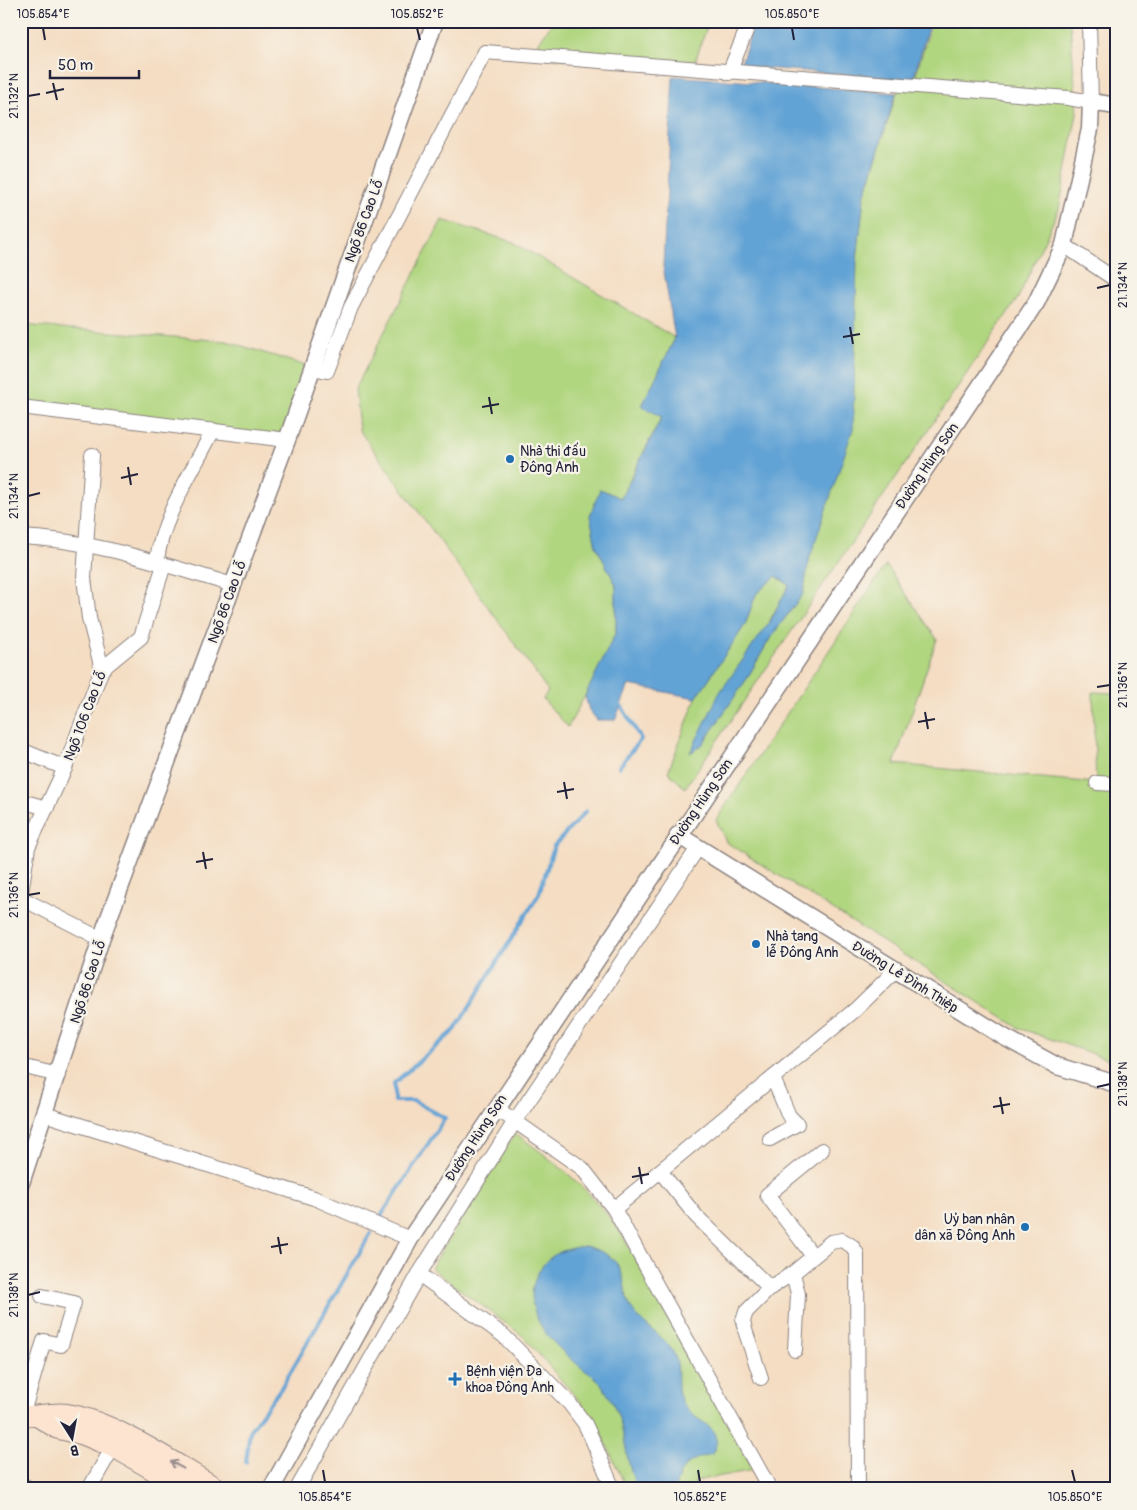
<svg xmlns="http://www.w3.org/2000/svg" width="1137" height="1510" font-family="Pangolin,sans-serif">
  <rect width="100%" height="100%" fill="#f7f3e8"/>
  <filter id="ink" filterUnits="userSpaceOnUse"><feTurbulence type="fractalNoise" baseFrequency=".02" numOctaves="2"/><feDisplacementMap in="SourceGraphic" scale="10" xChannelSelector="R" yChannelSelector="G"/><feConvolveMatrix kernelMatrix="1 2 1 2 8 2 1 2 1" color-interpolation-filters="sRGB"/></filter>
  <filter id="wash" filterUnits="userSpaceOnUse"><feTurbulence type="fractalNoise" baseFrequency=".0096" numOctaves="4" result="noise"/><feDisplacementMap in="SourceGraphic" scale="20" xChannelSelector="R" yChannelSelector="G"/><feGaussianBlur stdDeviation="1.12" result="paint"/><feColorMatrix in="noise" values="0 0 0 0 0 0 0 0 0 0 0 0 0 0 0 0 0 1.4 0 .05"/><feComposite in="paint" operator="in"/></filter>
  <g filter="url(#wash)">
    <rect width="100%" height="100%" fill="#f4ddc2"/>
    <g fill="#b1d680" stroke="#6a7c5e">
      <path d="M 553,21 L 709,21 L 692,70 L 530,56 Z"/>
      <path d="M 932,21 L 1070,21 L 1077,113 L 1059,209 L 1018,298 L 685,788 L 668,772 L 696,698 L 745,625 L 756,594 L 776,576 L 789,585 L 702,745 L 746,680 L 771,637 L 803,594 L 857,259 L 864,197 L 900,83 L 913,84 Z"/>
      <path d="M 442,220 L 513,242 L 675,338 L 642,406 L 662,416 L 596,546 L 616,585 L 616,632 L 595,677 L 568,727 L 543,699 L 548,691 L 531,666 L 359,430 L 355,389 Z"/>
      <path d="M 21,325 L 226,341 L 313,368 L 287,440 L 21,406 Z"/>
      <path d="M 886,565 L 937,639 L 894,764 L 1096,783 L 1093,692 L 1116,693 L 1116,1062 L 1019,1028 L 726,842 L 716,820 Z"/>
      <path d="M 515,1133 C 558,1164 592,1190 622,1235 L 754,1470 L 695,1481 L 696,1489 L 627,1489 L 594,1418 L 523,1336 L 431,1268 Z"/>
    </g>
    <g fill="#62a3d5" stroke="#426288">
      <path d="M 755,21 L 930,21 L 913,80 L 740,66 Z"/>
      <path d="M 673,76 L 896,93 L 864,197 L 857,259 L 853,429 L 809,560 L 803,594 L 771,637 L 746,680 L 702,745 L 690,753 L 720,692 L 771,620 L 789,585 L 776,576 L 756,594 L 745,625 L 696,698 L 629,685 L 615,720 L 597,720 L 589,710 L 585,696 L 616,632 L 616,585 L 596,546 L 590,516 L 600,489 L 621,498 L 662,417 L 642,406 L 675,338 L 663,266 Z"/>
      <path d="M 585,1246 C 597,1249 610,1254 617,1264 C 627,1278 623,1298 633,1311 C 645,1330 669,1336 676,1359 C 680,1372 675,1387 681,1400 C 691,1426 730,1422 712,1454 C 689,1460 681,1464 675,1489 L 638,1489 C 623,1461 628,1429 610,1398 C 606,1392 602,1384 597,1379 C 593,1375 586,1372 582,1368 C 553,1345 518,1313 538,1273 C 549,1253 564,1249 585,1246 Z"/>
    </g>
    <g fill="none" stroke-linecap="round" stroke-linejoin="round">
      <g stroke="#62a3d5" stroke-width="4">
        <path d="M 619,767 L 641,739 L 622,707"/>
        <path d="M 381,1216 L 445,1118 L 414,1101 L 394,1101 L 394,1083 L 455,1030 L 539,894 L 554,846 L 586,811"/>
        <path d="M 246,1462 L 250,1430 L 281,1388 L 371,1233"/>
      </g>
    </g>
  </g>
  <g filter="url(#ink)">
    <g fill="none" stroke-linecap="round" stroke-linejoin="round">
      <g stroke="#8b807e" stroke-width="16">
        <g id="minor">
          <path d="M 729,73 L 750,21"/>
          <path d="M 1064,245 L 1116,280"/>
          <path d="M 313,368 L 327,371 L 351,307 L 485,52 C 679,69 874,81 1068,98 L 1091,102 L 1089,21"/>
          <path d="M 21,407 L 287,440"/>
          <path d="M 92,455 L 84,578 L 89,618 L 102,669"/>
          <path d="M 21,537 C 95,540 164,565 233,585"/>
          <path d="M 157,561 C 161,518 194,469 213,430"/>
          <path d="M 21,750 L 65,768"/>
          <path d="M 1097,783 L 1116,784"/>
          <path d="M 21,801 L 47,808"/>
          <path d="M 21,893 L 28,847 L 65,768 L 102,669 L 141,637 L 164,565"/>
          <path d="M 21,898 L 101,939"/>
          <path d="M 21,1066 L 58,1075"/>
          <path d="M 496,1108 L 582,1168 L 614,1209 L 770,1489"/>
          <path d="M 44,1114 L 314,1198 L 410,1239"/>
          <path d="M 770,1139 L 797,1124 L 789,1116 L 773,1078"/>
          <path d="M 660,1171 L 696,1216 L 770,1288"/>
          <path d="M 614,1209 L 855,1010 L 895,971"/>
          <path d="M 813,1256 L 767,1195 L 822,1150"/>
          <path d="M 793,1273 L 798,1294 L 795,1350"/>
          <path d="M 419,1274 L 504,1336 L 570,1404 L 585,1424 L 593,1441 L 613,1489"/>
          <path d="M 761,1378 L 745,1330 L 743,1321 L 746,1312 L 770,1288 L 793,1273 L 831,1242 L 842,1240 L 852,1246 L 857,1254 L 858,1489"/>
          <path d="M 22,1416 L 44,1341 L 61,1345 L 74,1303 L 42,1296"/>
          <path d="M 21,1484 L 30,1489"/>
          <path d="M 89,1489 L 113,1447"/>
          <path d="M 297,1489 L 419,1274 L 515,1121 L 698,848"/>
        </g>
      </g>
      <g stroke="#8b807e" stroke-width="19">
        <g id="tertiary">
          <path d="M 678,835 L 1004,1037 L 1057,1066 L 1116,1084"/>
          <path d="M 21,1183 L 101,939 L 287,440 L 435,21"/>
          <path d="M 271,1489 L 410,1239 L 1036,303 L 1064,245 L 1090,129 L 1091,102 L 1116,106"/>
        </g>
      </g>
      <g stroke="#8b807e" stroke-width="21">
        <g id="secondary">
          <path d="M 21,1416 C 34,1416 47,1413 60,1413 C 106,1415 178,1465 219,1489"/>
          <path d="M 36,1416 L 57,1429 L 83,1435 L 116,1449 L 185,1489"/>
        </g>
      </g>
      <use href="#minor" stroke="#fff" stroke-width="14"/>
      <use href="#tertiary" stroke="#fff" stroke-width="16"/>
      <use href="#secondary" stroke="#fde4d1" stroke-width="19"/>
    </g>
    <defs><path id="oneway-shaft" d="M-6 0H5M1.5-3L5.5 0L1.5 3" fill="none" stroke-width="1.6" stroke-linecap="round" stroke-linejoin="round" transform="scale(1.25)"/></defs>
    <use stroke="#9a8d8e" href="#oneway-shaft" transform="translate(177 1465) rotate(-151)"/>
  </g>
  <path fill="none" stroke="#22223b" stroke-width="2" d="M 43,28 L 45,40M 417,28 L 420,40M 792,28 L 794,40M 53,83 L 57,100M 46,93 L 64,89M 28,96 L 40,94M 1097,288 L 1110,285M 850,327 L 853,344M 843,337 L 860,334M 489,397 L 492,414M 482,407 L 499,404M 128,467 L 131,485M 121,478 L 138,474M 28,496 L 40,493M 1097,687 L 1110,685M 925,712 L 928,729M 918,722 L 935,719M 564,782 L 567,799M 557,792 L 574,789M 203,852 L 206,869M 196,862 L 213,859M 28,895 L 40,893M 1097,1087 L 1110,1084M 1000,1097 L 1003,1114M 993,1107 L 1010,1104M 639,1167 L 642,1184M 632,1177 L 649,1174M 278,1237 L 281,1254M 271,1247 L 288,1244M 28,1295 L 40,1292M 323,1470 L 325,1482M 698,1470 L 700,1482M 1072,1470 L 1075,1482"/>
  <g fill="#1f6fb2" stroke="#f7f3e8" stroke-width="2">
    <circle cx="510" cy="459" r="5"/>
    <circle cx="756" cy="944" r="5"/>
    <circle cx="1025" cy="1227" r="5"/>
    <path d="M452.5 1371.5h5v5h5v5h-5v5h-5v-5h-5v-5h5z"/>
  </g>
  <g text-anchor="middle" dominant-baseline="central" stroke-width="4.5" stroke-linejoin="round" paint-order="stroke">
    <g font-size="14" fill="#22223b" stroke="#f7f3e8">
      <text transform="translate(364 221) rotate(-70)">Ngõ 86 Cao Lỗ</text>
      <text transform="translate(927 466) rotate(-56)">Đường Hùng Sơn</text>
      <text transform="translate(227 602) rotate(-70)">Ngõ 86 Cao Lỗ</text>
      <text transform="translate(85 716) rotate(-69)">Ngõ 106 Cao Lỗ</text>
      <text transform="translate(701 802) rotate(-56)">Đường Hùng Sơn</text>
      <text transform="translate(905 977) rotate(32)">Đường Lê Đình Thiệp</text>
      <text transform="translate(88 982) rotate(-72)">Ngõ 86 Cao Lỗ</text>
      <text transform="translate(476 1138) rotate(-57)">Đường Hùng Sơn</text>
    </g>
    <g font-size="14" fill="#22223b" stroke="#f7f3e8" text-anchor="start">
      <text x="520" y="451">Nhà thi đấu<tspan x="520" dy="16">Đông Anh</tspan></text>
      <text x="766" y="936">Nhà tang<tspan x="766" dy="16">lễ Đông Anh</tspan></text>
      <text x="1015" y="1219" text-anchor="end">Uỷ ban nhân<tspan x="1015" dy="16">dân xã Đông Anh</tspan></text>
      <text x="466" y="1371">Bệnh viện Đa<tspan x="466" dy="16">khoa Đông Anh</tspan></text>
    </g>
  </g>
  <rect width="1137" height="1510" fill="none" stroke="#f7f3e8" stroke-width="55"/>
  <g transform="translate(72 1438) rotate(169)" stroke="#f7f3e8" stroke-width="4" paint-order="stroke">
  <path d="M0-4L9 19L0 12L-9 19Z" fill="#22223b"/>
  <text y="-8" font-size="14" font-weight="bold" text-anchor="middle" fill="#22223b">B</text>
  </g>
  <path d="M50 70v8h89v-8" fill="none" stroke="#22223b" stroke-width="2.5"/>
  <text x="58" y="70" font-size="15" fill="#22223b" stroke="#f7f3e8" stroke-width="4" paint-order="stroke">50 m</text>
  <rect x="28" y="28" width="1082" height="1454" fill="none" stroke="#22223b" stroke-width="2"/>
  <g font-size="12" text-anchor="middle" fill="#22223b">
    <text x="43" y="18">105.854°E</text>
    <text x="417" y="18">105.852°E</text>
    <text x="792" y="18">105.850°E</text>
    <text transform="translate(14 96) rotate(-90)" y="4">21.132°N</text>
    <text transform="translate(1123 285) rotate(-90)" y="4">21.134°N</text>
    <text transform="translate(14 496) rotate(-90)" y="4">21.134°N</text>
    <text transform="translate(1123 685) rotate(-90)" y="4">21.136°N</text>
    <text transform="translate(14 895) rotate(-90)" y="4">21.136°N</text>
    <text transform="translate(1123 1084) rotate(-90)" y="4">21.138°N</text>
    <text transform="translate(14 1295) rotate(-90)" y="4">21.138°N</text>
    <text x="325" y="1501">105.854°E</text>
    <text x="700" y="1501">105.852°E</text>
    <text x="1075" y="1501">105.850°E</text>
  </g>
</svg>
